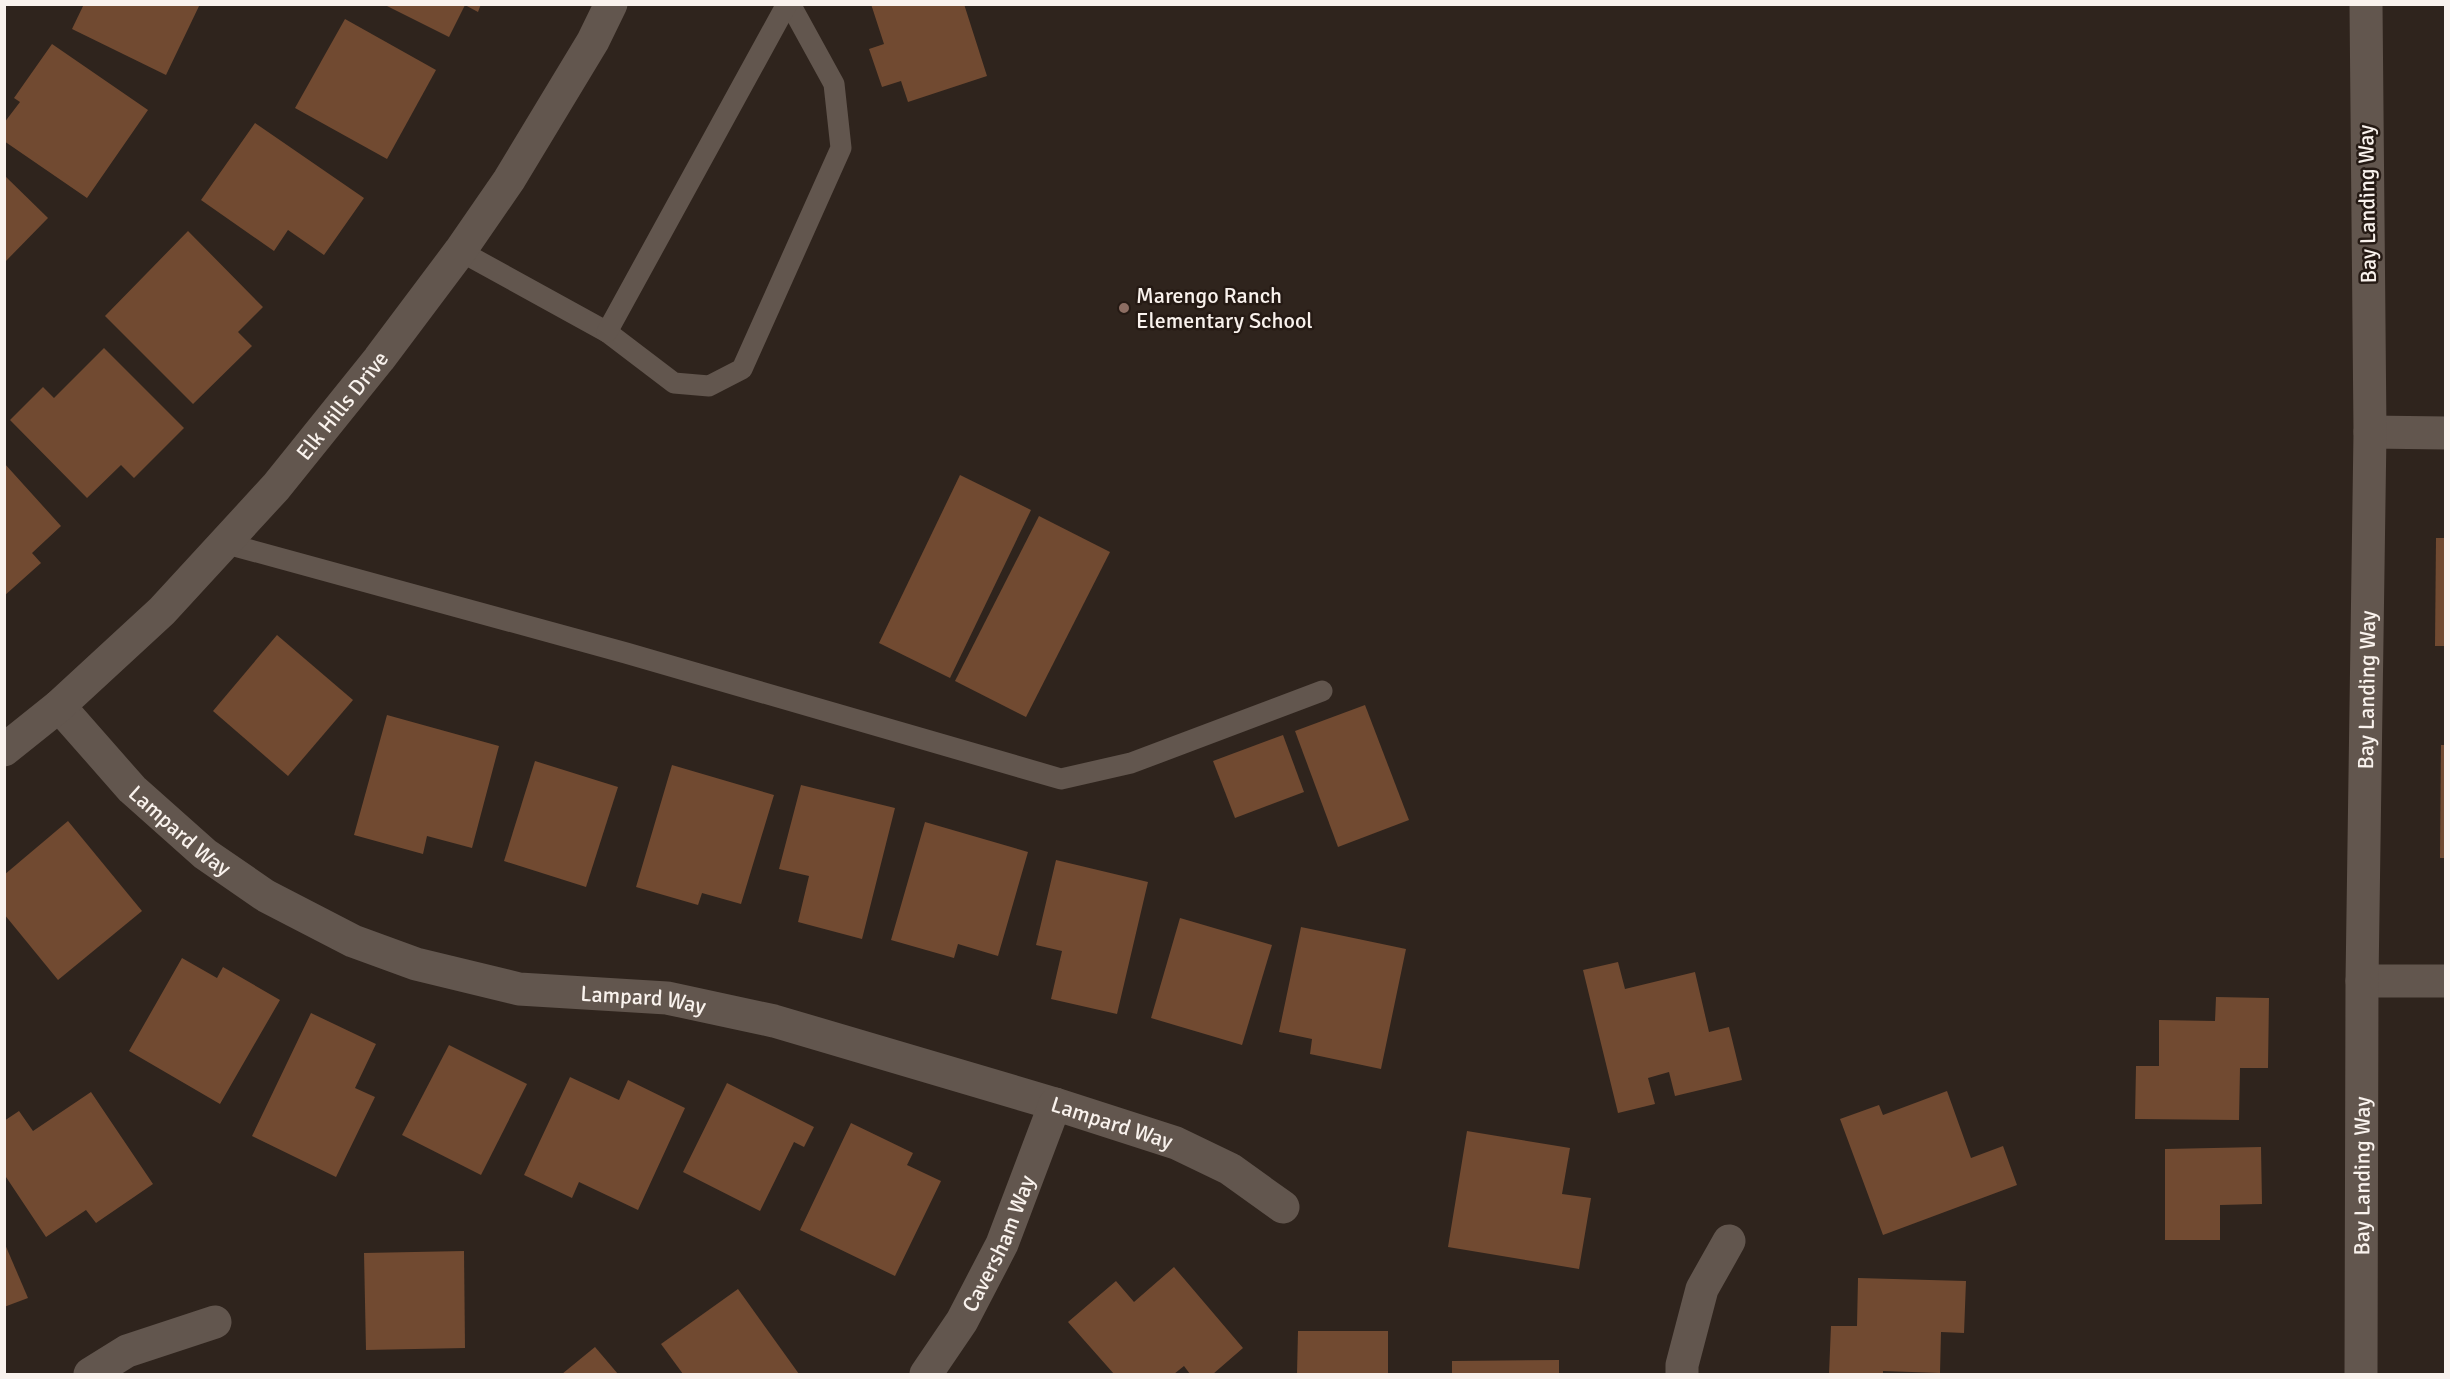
<svg xmlns="http://www.w3.org/2000/svg" width="2450" height="1379" font-family="Signika,sans-serif">
  <rect width="100%" height="100%" fill="#2f241d"/>
  <g fill="#714a31">
    <path d="M 84,4 L 200,4 L 166,75 L 72,29 Z"/>
    <path d="M 383,4 L 481,4 L 478,12 L 465,5 L 449,37 Z"/>
    <path d="M 871,4 L 964,4 L 987,76 L 908,102 L 901,81 L 882,87 L 869,49 L 884,44 Z"/>
    <path d="M 345,19 L 436,70 L 387,159 L 295,108 Z"/>
    <path d="M 52,44 L 148,110 L 87,198 L 4,141 L 4,123 L 20,102 L 14,98 Z"/>
    <path d="M 255,123 L 364,198 L 324,255 L 288,230 L 274,251 L 201,200 Z"/>
    <path d="M 4,175 L 48,218 L 4,263 Z"/>
    <path d="M 188,231 L 263,307 L 238,332 L 252,346 L 193,404 L 105,316 Z"/>
    <path d="M 104,348 L 184,428 L 134,478 L 121,465 L 87,498 L 10,420 L 43,387 L 54,398 Z"/>
    <path d="M 4,463 L 61,526 L 32,553 L 41,563 L 4,596 Z"/>
    <path d="M 960,475 L 1031,510 L 950,678 L 879,643 Z"/>
    <path d="M 1039,516 L 1110,552 L 1026,717 L 955,681 Z"/>
    <path d="M 2436,538 L 2446,538 L 2446,646 L 2435,646 Z"/>
    <path d="M 277,635 L 353,700 L 288,776 L 213,711 Z"/>
    <path d="M 1365,705 L 1409,820 L 1338,847 L 1295,731 Z"/>
    <path d="M 387,715 L 499,746 L 472,848 L 427,836 L 423,854 L 354,835 Z"/>
    <path d="M 1283,735 L 1304,792 L 1235,818 L 1213,761 Z"/>
    <path d="M 2441,745 L 2446,745 L 2446,858 L 2440,858 Z"/>
    <path d="M 535,761 L 618,787 L 586,887 L 504,861 Z"/>
    <path d="M 672,765 L 774,795 L 741,904 L 702,893 L 698,905 L 636,887 Z"/>
    <path d="M 801,785 L 895,808 L 862,939 L 798,922 L 809,876 L 779,869 Z"/>
    <path d="M 68,821 L 142,911 L 58,980 L 4,914 L 4,875 Z"/>
    <path d="M 925,822 L 1028,852 L 998,956 L 958,944 L 954,958 L 891,940 Z"/>
    <path d="M 1056,860 L 1148,882 L 1117,1014 L 1051,999 L 1062,951 L 1036,945 Z"/>
    <path d="M 1180,918 L 1272,945 L 1242,1045 L 1151,1018 Z"/>
    <path d="M 1301,927 L 1406,949 L 1381,1069 L 1310,1054 L 1312,1039 L 1279,1032 Z"/>
    <path d="M 182,958 L 217,978 L 223,967 L 280,1000 L 220,1104 L 129,1051 Z"/>
    <path d="M 1618,962 L 1625,989 L 1695,972 L 1709,1032 L 1729,1027 L 1742,1080 L 1675,1096 L 1669,1072 L 1648,1078 L 1655,1104 L 1618,1113 L 1583,970 Z"/>
    <path d="M 2216,997 L 2269,998 L 2268,1068 L 2240,1068 L 2239,1120 L 2135,1119 L 2136,1066 L 2159,1066 L 2159,1020 L 2215,1021 Z"/>
    <path d="M 311,1013 L 376,1044 L 355,1088 L 375,1097 L 336,1177 L 252,1136 Z"/>
    <path d="M 449,1045 L 527,1084 L 481,1175 L 402,1135 Z"/>
    <path d="M 570,1077 L 619,1100 L 628,1080 L 685,1108 L 638,1210 L 579,1182 L 572,1198 L 524,1175 Z"/>
    <path d="M 727,1083 L 814,1127 L 804,1147 L 794,1142 L 760,1211 L 683,1172 Z"/>
    <path d="M 1947,1091 L 1971,1158 L 2003,1146 L 2017,1185 L 1883,1235 L 1840,1119 L 1879,1105 L 1883,1115 Z"/>
    <path d="M 91,1092 L 153,1184 L 96,1223 L 86,1210 L 46,1237 L 4,1174 L 4,1121 L 19,1111 L 33,1131 Z"/>
    <path d="M 851,1123 L 913,1153 L 907,1165 L 941,1181 L 895,1276 L 800,1230 Z"/>
    <path d="M 1467,1131 L 1570,1148 L 1562,1194 L 1591,1198 L 1579,1269 L 1448,1247 Z"/>
    <path d="M 2261,1147 L 2262,1204 L 2220,1205 L 2220,1240 L 2165,1240 L 2165,1149 Z"/>
    <path d="M 4,1242 L 28,1298 L 4,1307 Z"/>
    <path d="M 464,1251 L 465,1348 L 366,1350 L 364,1253 Z"/>
    <path d="M 1174,1267 L 1243,1348 L 1213,1374 L 1190,1374 L 1184,1366 L 1174,1374 L 1114,1374 L 1068,1322 L 1116,1281 L 1134,1302 Z"/>
    <path d="M 1858,1278 L 1966,1281 L 1964,1333 L 1941,1332 L 1940,1373 L 1883,1371 L 1883,1374 L 1829,1374 L 1831,1326 L 1857,1326 Z"/>
    <path d="M 738,1289 L 799,1374 L 683,1374 L 661,1344 Z"/>
    <path d="M 1298,1331 L 1388,1331 L 1388,1374 L 1297,1374 Z"/>
    <path d="M 595,1347 L 618,1374 L 562,1374 Z"/>
    <path d="M 1559,1360 L 1559,1374 L 1452,1374 L 1452,1361 Z"/>
  </g>
  <g fill="none" stroke-linecap="round" stroke-linejoin="round">
    <g stroke="#62564e" stroke-width="21">
      <path d="M 460,251 L 607,332 L 674,383 L 709,386 L 742,369 L 841,148 L 834,84 L 790,4"/>
      <path d="M 607,332 L 787,4"/>
      <path d="M 224,543 L 626,653 L 1061,779 L 1131,763 L 1322,691"/>
    </g>
    <g stroke="#62564e" stroke-width="33">
      <path d="M 2370,432 L 2446,433"/>
      <path id="s1" d="M 59,706 L 132,789 L 205,854 L 266,896 L 353,941 L 416,964 L 519,989 L 667,998 L 774,1021 L 1055,1104 L 1176,1143 L 1230,1169 L 1283,1207"/>
      <path id="s2" d="M 4,750 L 59,706 L 162,611 L 276,487 L 379,359 L 460,251 L 509,180 L 593,41 L 611,4"/>
      <path d="M 2362,981 L 2446,981"/>
      <path d="M 90,1374 L 127,1351 L 215,1322"/>
      <path id="s3" d="M 926,1374 L 962,1321 L 1002,1244 L 1055,1104"/>
      <path d="M 1682,1374 L 1682,1365 L 1702,1289 L 1729,1241"/>
      <path id="s4" d="M 2361,1374 L 2362,981 L 2370,432 L 2366,4"/>
    </g>
  </g>
  <circle fill="#8d6e63" stroke="#251a14" stroke-width="2" cx="1124" cy="308" r="6"/>
  <g text-anchor="middle" dominant-baseline="central" stroke-width="5" stroke-linejoin="round" paint-order="stroke">
    <g font-size="22" fill="#f9f2ed" stroke="#251a14">
      <text transform="translate(2367 204) rotate(-91)">Bay Landing Way</text>
      <text stroke="none"><textPath href="#s2" startOffset="484">Elk Hills Drive</textPath></text>
      <text stroke="none"><textPath href="#s4" startOffset="684">Bay Landing Way</textPath></text>
      <text stroke="none"><textPath href="#s1" startOffset="174">Lampard Way</textPath></text>
      <text stroke="none"><textPath href="#s1" startOffset="678">Lampard Way</textPath></text>
      <text stroke="none"><textPath href="#s1" startOffset="1164">Lampard Way</textPath></text>
      <text stroke="none"><textPath href="#s4" startOffset="198">Bay Landing Way</textPath></text>
      <text stroke="none"><textPath href="#s3" startOffset="150">Caversham Way</textPath></text>
    </g>
    <g font-size="22" fill="#f9f2ed" stroke="#251a14" text-anchor="start">
      <text x="1136" y="295">Marengo Ranch<tspan x="1136" dy="25">Elementary School</tspan></text>
    </g>
  </g>
  <rect width="2450" height="1379" fill="none" stroke="#f9f2ed" stroke-width="12"/>
</svg>
